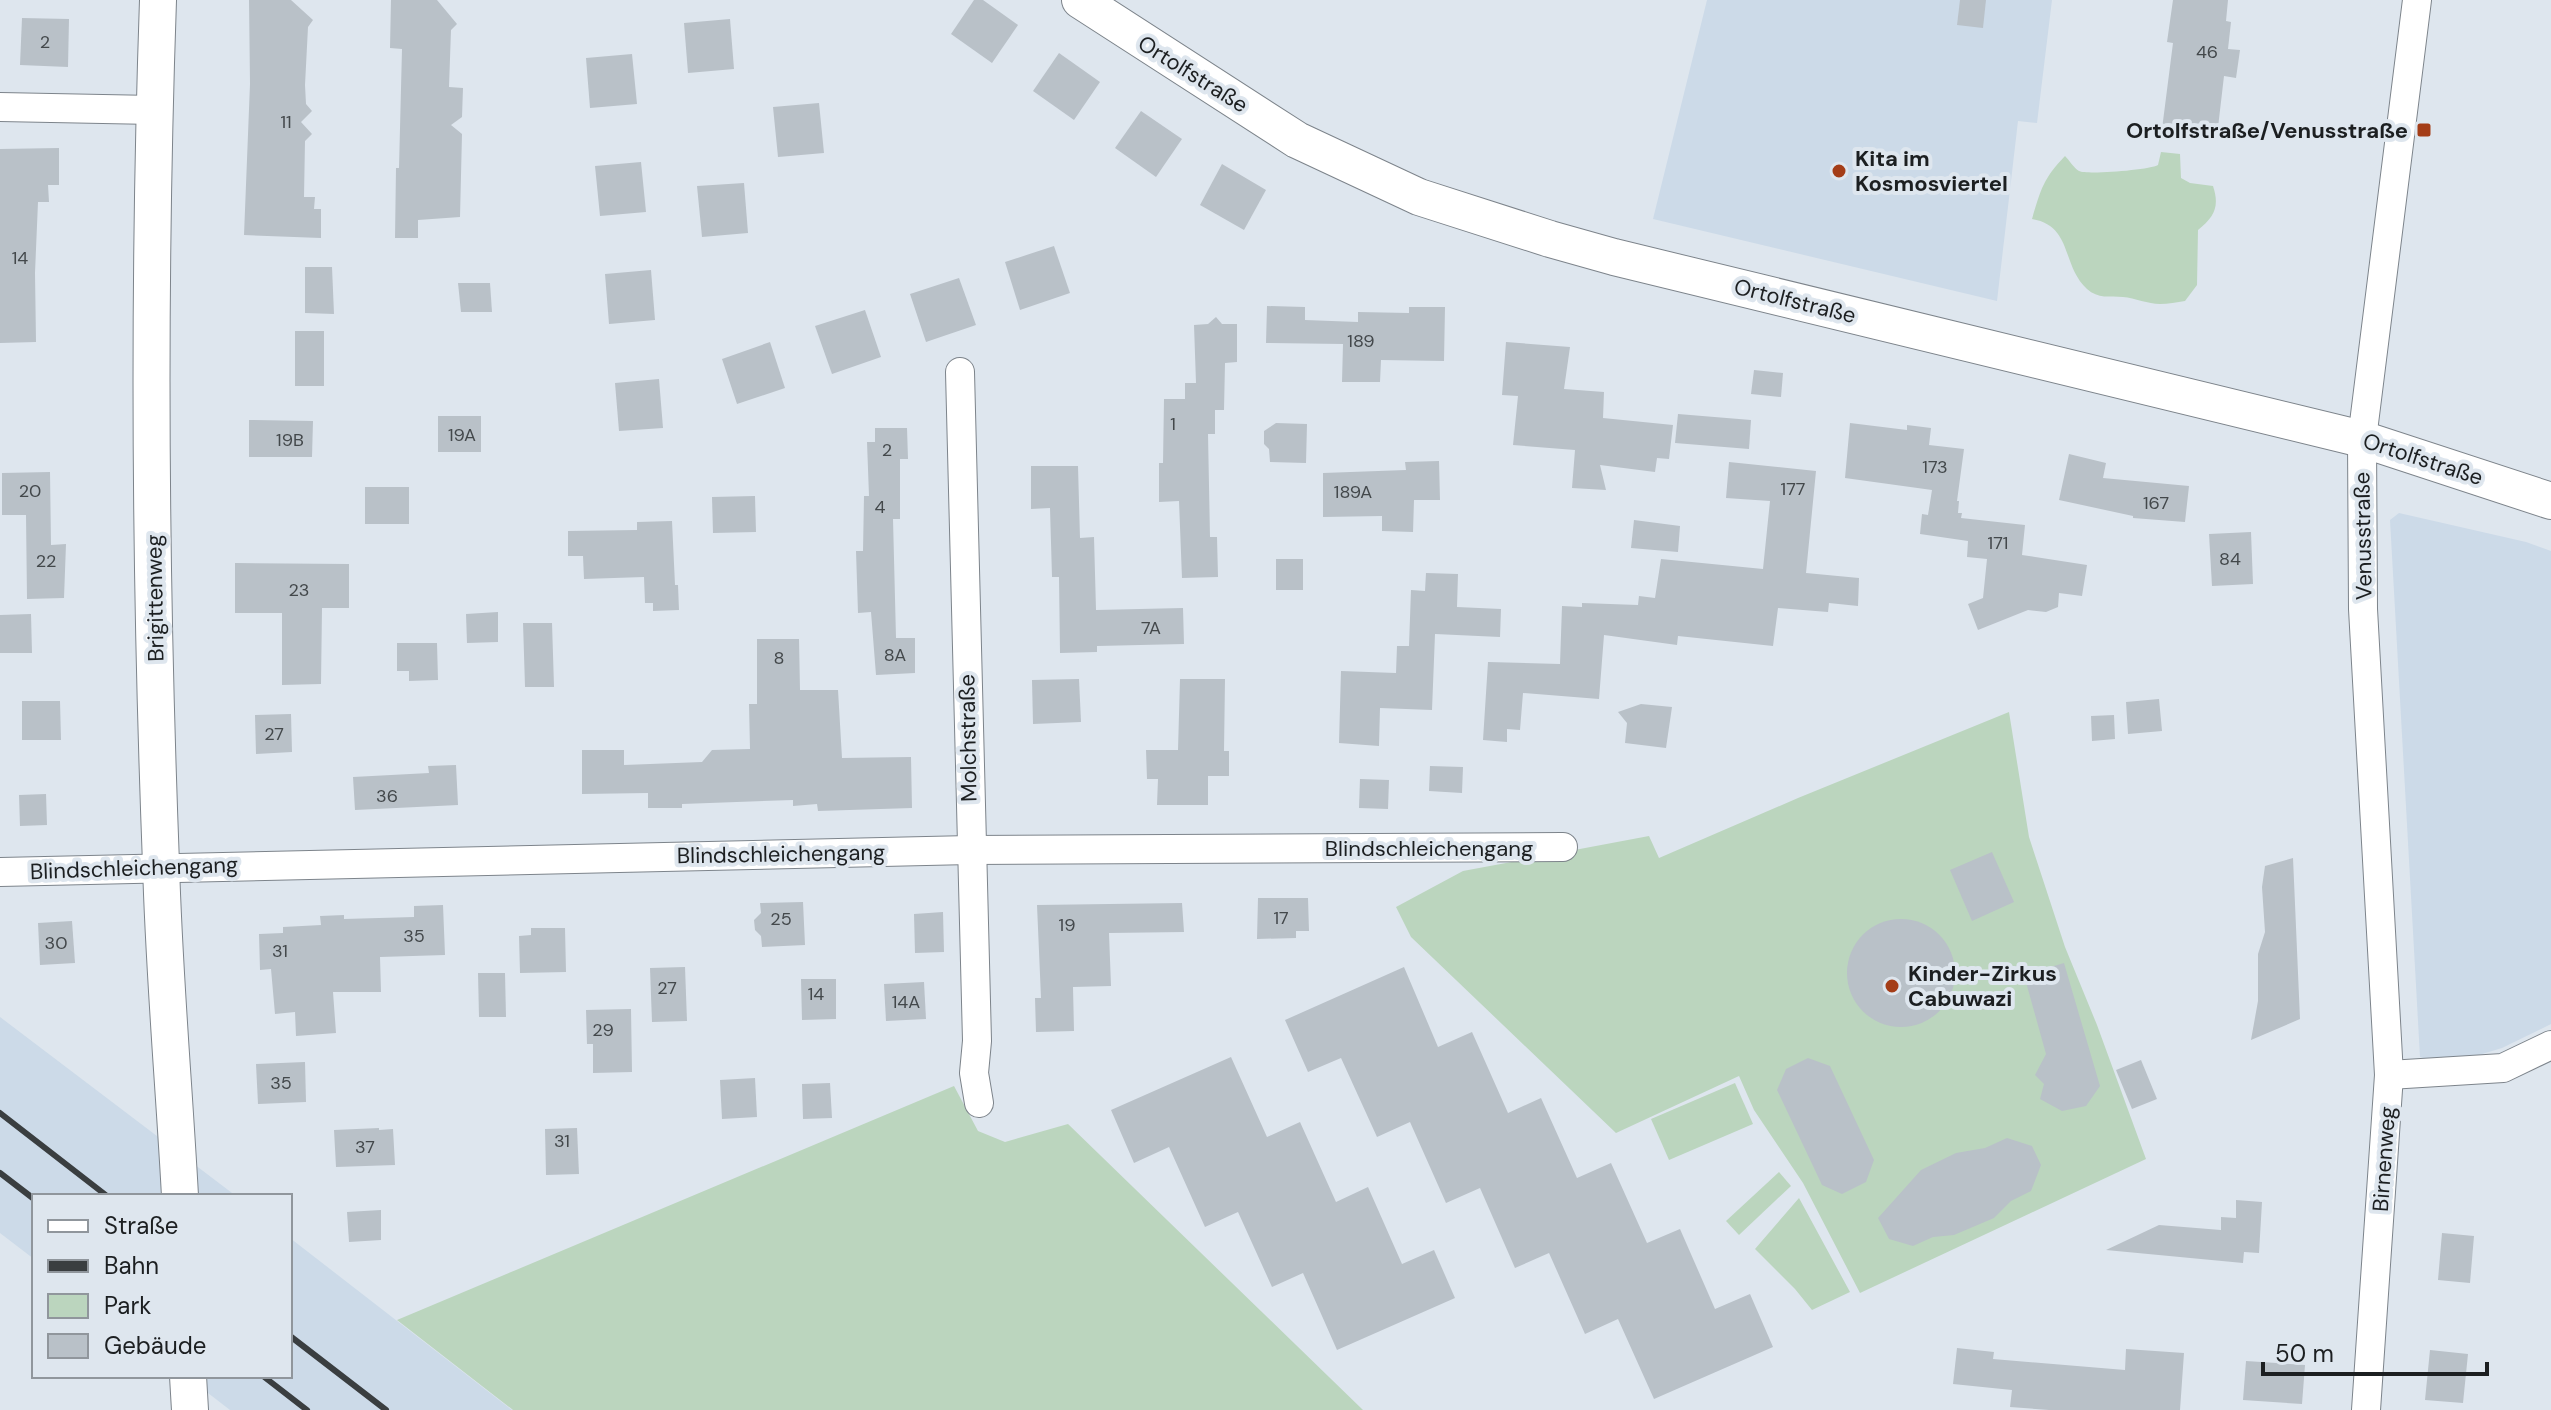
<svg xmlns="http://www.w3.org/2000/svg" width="2551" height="1410" font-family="'DM Sans',sans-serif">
  <rect width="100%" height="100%" fill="#dee6ee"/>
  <g fill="#ccdae8">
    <path d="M 1707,0 L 2052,0 L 2037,123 L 2018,121 L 1997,301 L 1653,219 Z"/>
    <path d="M 2399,513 L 2526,542 L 2551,551 L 2551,1024 L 2502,1048 L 2459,1061 L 2436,1062 L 2420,1057 L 2390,520 Z"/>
    <path d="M 0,1017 L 236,1196 L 34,1196 L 34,1259 L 0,1233 Z"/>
    <path d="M 290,1238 L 512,1410 L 230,1410 L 186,1376 L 290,1376 Z"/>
  </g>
  <g fill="#bbd5be">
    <path d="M 2161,152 L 2180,154 L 2181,178 L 2190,183 L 2213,186 C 2220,207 2214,217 2198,230 L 2197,285 L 2185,301 C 2177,302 2168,304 2160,304 C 2148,304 2135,298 2123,297 C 2110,296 2098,299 2087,289 C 2061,265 2073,226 2032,219 C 2041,189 2043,179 2065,156 C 2069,160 2074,168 2079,171 C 2087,175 2149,170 2158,165 Z"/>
    <path d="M 2009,712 L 2029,837 L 2065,947 L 2097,1025 L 2146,1159 L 1860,1293 L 1803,1183 L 1754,1110 L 1739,1076 L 1616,1133 L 1411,937 L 1396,907 L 1463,871 L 1649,836 L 1659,858 L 1798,798 Z"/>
    <path d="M 1735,1083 L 1753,1124 L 1669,1160 L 1651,1119 Z"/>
    <path d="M 954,1086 L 978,1131 L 1005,1142 L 1068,1124 L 1363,1410 L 513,1410 L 397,1320 Z"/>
    <path d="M 1779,1172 L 1791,1186 L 1739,1235 L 1726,1221 Z"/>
    <path d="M 1799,1198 L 1850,1292 L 1812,1310 L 1795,1289 L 1755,1249 Z"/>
  </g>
  <g fill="#b9c1c8">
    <path d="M 249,0 L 291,0 L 313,20 L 308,27 L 305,85 L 306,104 L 312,111 L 301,122 L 312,134 L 305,141 L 304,197 L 315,197 L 314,209 L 321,209 L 321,238 L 244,235 L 250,84 Z"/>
    <path d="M 391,0 L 437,0 L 457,24 L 451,30 L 449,87 L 463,88 L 462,117 L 451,125 L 462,134 L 460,217 L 418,220 L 418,238 L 395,238 L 396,168 L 399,168 L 402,49 L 390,48 Z"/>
    <path d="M 974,0 L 983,0 L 1018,25 L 992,63 L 951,34 Z"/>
    <path d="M 1960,0 L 1986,0 L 1983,28 L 1957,25 Z"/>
    <path d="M 2173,0 L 2228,0 L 2226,21 L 2231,22 L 2228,49 L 2240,50 L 2236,78 L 2224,76 L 2217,136 L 2162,129 L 2173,43 L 2167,42 Z"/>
    <path d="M 22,18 L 69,19 L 68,67 L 20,65 Z"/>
    <path d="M 730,19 L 734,69 L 688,73 L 684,23 Z"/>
    <path d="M 1059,53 L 1100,82 L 1074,120 L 1033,91 Z"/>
    <path d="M 632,54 L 637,104 L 590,108 L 586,58 Z"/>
    <path d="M 819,103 L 824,153 L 778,157 L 773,107 Z"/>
    <path d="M 1141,111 L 1182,139 L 1156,177 L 1115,148 Z"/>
    <path d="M 59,148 L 59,185 L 48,185 L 49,202 L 38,202 L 35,273 L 36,342 L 0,343 L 0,149 Z"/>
    <path d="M 641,162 L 646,212 L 600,216 L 595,166 Z"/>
    <path d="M 1222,164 L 1266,190 L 1244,230 L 1200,205 Z"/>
    <path d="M 744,183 L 748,233 L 702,237 L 697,186 Z"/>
    <path d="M 1054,246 L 1070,293 L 1020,310 L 1005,262 Z"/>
    <path d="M 305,267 L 332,267 L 334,314 L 305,313 Z"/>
    <path d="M 651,270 L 655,320 L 609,324 L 605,274 Z"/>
    <path d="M 959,278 L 976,325 L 926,342 L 910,294 Z"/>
    <path d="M 458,283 L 490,283 L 492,312 L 461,312 Z"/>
    <path d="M 1267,306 L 1305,307 L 1305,320 L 1358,322 L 1358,312 L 1409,313 L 1409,307 L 1445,307 L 1444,361 L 1381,360 L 1380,382 L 1342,382 L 1343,344 L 1266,343 Z"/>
    <path d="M 865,310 L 881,357 L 832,374 L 815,326 Z"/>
    <path d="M 1216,317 L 1222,324 L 1237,324 L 1237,362 L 1225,363 L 1224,410 L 1215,410 L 1215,434 L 1208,434 L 1210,537 L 1217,537 L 1218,577 L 1182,578 L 1179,501 L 1159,502 L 1159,463 L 1163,463 L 1164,399 L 1185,399 L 1185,383 L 1196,383 L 1194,325 L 1208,324 Z"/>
    <rect x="295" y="331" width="29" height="55"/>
    <path d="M 770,342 L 785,388 L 737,404 L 722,359 Z"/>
    <path d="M 1506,342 L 1570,347 L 1564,389 L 1604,392 L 1603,418 L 1673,425 L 1669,459 L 1657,458 L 1655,472 L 1600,465 L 1606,490 L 1572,488 L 1575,450 L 1513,445 L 1518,396 L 1502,395 Z"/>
    <path d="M 1754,370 L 1783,373 L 1781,397 L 1751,394 Z"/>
    <path d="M 659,379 L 663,428 L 619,431 L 615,383 Z"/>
    <path d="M 1678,414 L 1751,420 L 1749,449 L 1675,443 Z"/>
    <rect x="438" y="416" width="43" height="36"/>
    <path d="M 249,420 L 313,421 L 312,457 L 249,457 Z"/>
    <path d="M 1276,423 L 1307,424 L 1306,463 L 1270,462 L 1269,449 L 1264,444 L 1264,431 Z"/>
    <path d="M 1850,423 L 1907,430 L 1907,425 L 1931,428 L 1929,445 L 1964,449 L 1957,501 L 1959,501 L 1958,513 L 1962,513 L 1961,518 L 2025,525 L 2022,555 L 2087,565 L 2082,596 L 2059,593 L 2058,607 L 2046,612 L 2028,610 L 1978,630 L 1968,604 L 1983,598 L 1987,559 L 1967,557 L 1968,541 L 1920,534 L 1922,514 L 1928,515 L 1932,490 L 1845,478 Z"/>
    <path d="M 875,428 L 907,428 L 908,459 L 900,459 L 900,519 L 893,519 L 896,638 L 915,638 L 915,673 L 876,675 L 871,612 L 858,613 L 856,551 L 863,551 L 864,496 L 869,496 L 867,442 L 875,442 Z"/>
    <path d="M 2069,454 L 2106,463 L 2103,478 L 2189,486 L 2185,522 L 2133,518 L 2133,516 L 2059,500 Z"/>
    <path d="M 1439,461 L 1440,500 L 1414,500 L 1413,532 L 1382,531 L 1382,516 L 1323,517 L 1323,473 L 1406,470 L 1405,462 Z"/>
    <path d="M 1729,462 L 1816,471 L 1806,573 L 1859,578 L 1858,606 L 1829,603 L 1828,612 L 1778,608 L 1773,646 L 1678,636 L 1677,645 L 1604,635 L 1599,699 L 1523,693 L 1520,730 L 1507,729 L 1507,742 L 1483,740 L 1488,662 L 1560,664 L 1562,606 L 1582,607 L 1582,603 L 1638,605 L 1639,596 L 1655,598 L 1661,559 L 1763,569 L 1770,501 L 1726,498 Z"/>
    <path d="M 1031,466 L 1078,466 L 1080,538 L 1094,537 L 1096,610 L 1183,608 L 1184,644 L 1097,646 L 1097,652 L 1060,653 L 1059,577 L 1052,577 L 1050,508 L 1031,509 Z"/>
    <path d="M 50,472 L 51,545 L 66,544 L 64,598 L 27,599 L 26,515 L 2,515 L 2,473 Z"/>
    <rect x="365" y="487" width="44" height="37"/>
    <path d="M 755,496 L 756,532 L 713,533 L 712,497 Z"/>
    <path d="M 1634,520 L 1680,526 L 1678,552 L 1631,548 Z"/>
    <path d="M 672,521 L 675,585 L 678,585 L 679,610 L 653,611 L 653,603 L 645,603 L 644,577 L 584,579 L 583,556 L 568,556 L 568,531 L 637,530 L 637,522 Z"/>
    <path d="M 2251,532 L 2253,584 L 2212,586 L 2209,534 Z"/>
    <rect x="1276" y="559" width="27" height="31"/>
    <path d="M 235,563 L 349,564 L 349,608 L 322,608 L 321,684 L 282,685 L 282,613 L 235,613 Z"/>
    <path d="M 1426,573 L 1458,574 L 1457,607 L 1501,609 L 1500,637 L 1435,634 L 1432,710 L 1380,708 L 1379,746 L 1339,743 L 1341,671 L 1396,673 L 1397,646 L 1409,646 L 1411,590 L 1425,591 Z"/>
    <path d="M 498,612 L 498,642 L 467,643 L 466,614 Z"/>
    <path d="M 31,614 L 32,653 L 0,653 L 0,615 Z"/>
    <path d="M 523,623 L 552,623 L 554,687 L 525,687 Z"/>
    <path d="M 757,639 L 799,639 L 800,690 L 838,690 L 842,758 L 911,757 L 912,808 L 818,811 L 817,804 L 793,806 L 793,800 L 682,804 L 682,808 L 648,808 L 648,793 L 582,794 L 582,750 L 624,750 L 624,765 L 702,762 L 712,750 L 750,749 L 749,704 L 757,704 Z"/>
    <path d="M 397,643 L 437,643 L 438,680 L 409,681 L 409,671 L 397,671 Z"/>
    <path d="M 1079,679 L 1081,722 L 1033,724 L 1032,680 Z"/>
    <path d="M 1180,679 L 1225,679 L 1224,751 L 1229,751 L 1229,776 L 1208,776 L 1208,805 L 1157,805 L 1158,779 L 1147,779 L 1146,750 L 1178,750 Z"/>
    <path d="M 2159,699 L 2162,731 L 2128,734 L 2126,702 Z"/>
    <path d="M 22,701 L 60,701 L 61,740 L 22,740 Z"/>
    <path d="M 1641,704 L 1672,707 L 1666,748 L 1625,743 L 1627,723 L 1618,712 Z"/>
    <path d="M 291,714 L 292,752 L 256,754 L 255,715 Z"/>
    <path d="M 2114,715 L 2115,739 L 2092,741 L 2091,716 Z"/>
    <path d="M 456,765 L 458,805 L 355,810 L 353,777 L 429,773 L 428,766 Z"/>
    <path d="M 1430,766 L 1463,767 L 1462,793 L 1429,791 Z"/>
    <path d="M 1360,779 L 1389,780 L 1388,809 L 1359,808 Z"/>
    <path d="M 46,794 L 47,825 L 20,826 L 19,795 Z"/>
    <path d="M 1992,852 L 2014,902 L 1972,921 L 1950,870 Z"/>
    <path d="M 2293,858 L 2300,1019 L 2251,1040 L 2258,1001 L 2258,954 L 2265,932 L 2262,887 L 2265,866 Z"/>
    <path d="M 1258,898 L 1308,898 L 1309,931 L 1296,931 L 1296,938 L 1257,939 Z"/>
    <path d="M 803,902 L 805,945 L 762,947 L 761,936 L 755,930 L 754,920 L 761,913 L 760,903 Z"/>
    <path d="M 1182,903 L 1184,932 L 1109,933 L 1111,986 L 1073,987 L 1074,1031 L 1036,1032 L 1035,998 L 1041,998 L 1037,905 Z"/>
    <path d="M 443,905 L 445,955 L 380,957 L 381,992 L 333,992 L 336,1033 L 296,1036 L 295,1012 L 275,1014 L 271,969 L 260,970 L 259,934 L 283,933 L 283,927 L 321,925 L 320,916 L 344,915 L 344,919 L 414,917 L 414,906 Z"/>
    <path d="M 943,912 L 944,952 L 915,953 L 914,914 Z"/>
    <circle cx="1901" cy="973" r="54"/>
    <path d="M 72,921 L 75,963 L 40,965 L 38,923 Z"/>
    <path d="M 531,928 L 565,928 L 566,972 L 520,973 L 519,936 L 531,935 Z"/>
    <path d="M 2064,963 L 2100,1086 L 2086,1106 L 2062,1111 L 2040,1099 L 2044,1084 L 2035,1075 L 2046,1054 L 2024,975 Z"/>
    <path d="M 685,967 L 687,1021 L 652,1022 L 650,968 Z"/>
    <path d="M 1404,967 L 1438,1047 L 1472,1032 L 1508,1113 L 1541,1098 L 1577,1178 L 1611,1163 L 1647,1243 L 1680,1229 L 1715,1309 L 1750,1294 L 1773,1347 L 1654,1399 L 1618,1319 L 1585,1334 L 1549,1253 L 1515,1268 L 1480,1188 L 1446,1203 L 1410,1122 L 1377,1137 L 1341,1058 L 1308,1072 L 1285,1020 Z"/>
    <path d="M 478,973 L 505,973 L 506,1017 L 479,1017 Z"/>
    <path d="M 801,979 L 836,979 L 836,1019 L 802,1020 Z"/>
    <path d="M 924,982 L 926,1019 L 886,1021 L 884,984 Z"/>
    <path d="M 631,1009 L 632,1072 L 593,1073 L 593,1044 L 587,1044 L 586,1010 Z"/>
    <path d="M 1231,1057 L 1267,1137 L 1300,1122 L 1336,1202 L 1368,1187 L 1402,1264 L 1434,1250 L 1455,1298 L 1337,1350 L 1303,1273 L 1272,1287 L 1238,1212 L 1205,1227 L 1169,1147 L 1134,1163 L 1111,1110 Z"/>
    <path d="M 1808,1058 L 1830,1066 L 1874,1160 L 1866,1182 L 1842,1194 L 1822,1185 L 1777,1090 L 1786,1069 Z"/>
    <path d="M 2141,1060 L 2157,1099 L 2132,1109 L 2116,1070 Z"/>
    <path d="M 305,1062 L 306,1102 L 258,1104 L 256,1064 Z"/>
    <path d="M 755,1078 L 757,1117 L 722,1119 L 720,1080 Z"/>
    <path d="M 830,1083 L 832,1118 L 803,1119 L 802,1084 Z"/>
    <path d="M 379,1128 L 379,1130 L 393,1129 L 395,1165 L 336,1167 L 334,1130 Z"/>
    <path d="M 577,1128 L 579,1174 L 546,1175 L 545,1129 Z"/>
    <path d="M 2007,1138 L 2032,1146 L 2041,1165 L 2031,1191 L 2011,1201 L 1994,1218 L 1954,1235 L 1933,1237 L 1913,1246 L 1889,1239 L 1878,1218 L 1921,1170 L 1956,1153 L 1985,1148 Z"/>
    <path d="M 2236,1200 L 2262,1202 L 2259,1253 L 2244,1252 L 2243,1263 L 2106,1250 L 2159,1225 L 2221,1230 L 2221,1217 L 2236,1218 Z"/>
    <path d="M 381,1210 L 381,1240 L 349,1242 L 347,1212 Z"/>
    <path d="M 2442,1233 L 2474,1236 L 2470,1283 L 2438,1280 Z"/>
    <path d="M 1957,1348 L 1994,1352 L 1993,1359 L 2125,1370 L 2126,1349 L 2184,1353 L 2180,1410 L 2049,1410 L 2010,1407 L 2012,1390 L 1953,1384 Z"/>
    <path d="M 2430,1350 L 2468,1354 L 2463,1403 L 2425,1400 Z"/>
    <path d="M 2246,1361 L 2305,1365 L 2302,1404 L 2243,1400 Z"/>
  </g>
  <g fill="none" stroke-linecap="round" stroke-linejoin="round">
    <g stroke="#7d848b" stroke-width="30">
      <g id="minor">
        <path d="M 0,107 L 154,110"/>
        <path d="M 960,372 L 977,1041 L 974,1073 L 979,1103"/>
        <path d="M 0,872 L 970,850 L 1563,847"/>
        <path d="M 2389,1075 L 2503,1068 L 2551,1045"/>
        <path d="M 2366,1410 L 2389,1075 L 2363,609 L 2362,439 L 2417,0"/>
      </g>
    </g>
    <g stroke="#7d848b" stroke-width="38">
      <g id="tertiary">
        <path d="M 158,0 C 148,288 150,577 161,864 C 164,975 174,1085 180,1196"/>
        <path d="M 1080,0 L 1297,140 L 1419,197 L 1550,239 L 1614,257 L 2362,439 L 2551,501"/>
        <path d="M 188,1376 L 190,1410"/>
      </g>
    </g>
    <use href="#minor" stroke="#fff" stroke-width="28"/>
    <use href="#tertiary" stroke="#fff" stroke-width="36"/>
    <g stroke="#3a3e40" stroke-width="6">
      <path d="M 0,1113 L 107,1196"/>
      <path d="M 0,1173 L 34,1199"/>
      <path d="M 290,1336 L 386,1410"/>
      <path d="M 263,1376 L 307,1410"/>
    </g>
  </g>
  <g fill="#a43d17" stroke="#dee6ee" stroke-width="3">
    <rect x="2416" y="122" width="16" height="16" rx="4"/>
    <circle cx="1839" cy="171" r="8"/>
    <circle cx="1892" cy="986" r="8"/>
  </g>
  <g text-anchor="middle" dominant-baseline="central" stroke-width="8" stroke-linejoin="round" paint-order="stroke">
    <g font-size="18" fill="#43484b">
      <text x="45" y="42">2</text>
      <text x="2207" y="52">46</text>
      <text x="286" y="122">11</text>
      <text x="20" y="258">14</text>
      <text x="1361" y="341">189</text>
      <text x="1173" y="424">1</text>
      <text x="462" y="435">19A</text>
      <text x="290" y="440">19B</text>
      <text x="887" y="450">2</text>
      <text x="1935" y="467">173</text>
      <text x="1793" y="489">177</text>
      <text x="30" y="491">20</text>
      <text x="1353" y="492">189A</text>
      <text x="2156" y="503">167</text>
      <text x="880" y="507">4</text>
      <text x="1998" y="543">171</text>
      <text x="2230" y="559">84</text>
      <text x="46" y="561">22</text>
      <text x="299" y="590">23</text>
      <text x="1151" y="628">7A</text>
      <text x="895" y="655">8A</text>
      <text x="779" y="658">8</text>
      <text x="274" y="734">27</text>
      <text x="387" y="796">36</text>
      <text x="1281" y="918">17</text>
      <text x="781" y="919">25</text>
      <text x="1067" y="925">19</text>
      <text x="414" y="936">35</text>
      <text x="56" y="943">30</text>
      <text x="280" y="951">31</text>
      <text x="667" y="988">27</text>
      <text x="816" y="994">14</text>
      <text x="906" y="1002">14A</text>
      <text x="603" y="1030">29</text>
      <text x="281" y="1083">35</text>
      <text x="562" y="1141">31</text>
      <text x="365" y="1147">37</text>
    </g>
    <g font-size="22" fill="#1c1f21" stroke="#dee6ee">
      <text transform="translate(1193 74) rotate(32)">Ortolfstraße</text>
      <text transform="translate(1795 301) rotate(14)">Ortolfstraße</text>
      <text transform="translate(2423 459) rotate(18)">Ortolfstraße</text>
      <text transform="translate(2363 536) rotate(-91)">Venusstraße</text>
      <text transform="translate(155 598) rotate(-91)">Brigittenweg</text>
      <text transform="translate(968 738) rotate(-91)">Molchstraße</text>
      <text x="1429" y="848">Blindschleichengang</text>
      <text transform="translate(781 854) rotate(-1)">Blindschleichengang</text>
      <text transform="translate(134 868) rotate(-2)">Blindschleichengang</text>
      <text transform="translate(2384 1159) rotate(-86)">Birnenweg</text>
    </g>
    <g font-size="22" font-weight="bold" fill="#1c1f21" stroke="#dee6ee" text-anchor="start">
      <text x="2408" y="130" text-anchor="end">Ortolfstraße/Venusstraße</text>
      <text x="1855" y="158">Kita im<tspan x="1855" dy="25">Kosmosviertel</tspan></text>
      <text x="1908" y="973">Kinder-Zirkus<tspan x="1908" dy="25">Cabuwazi</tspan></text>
    </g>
  </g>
  <rect x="32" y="1194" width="260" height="184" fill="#dee6ee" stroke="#90969c" stroke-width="2"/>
  <rect x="48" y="1220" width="40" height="12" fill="#ffffff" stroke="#90969c" stroke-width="2"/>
  <text x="104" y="1234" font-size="24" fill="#1c1f21">Straße</text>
  <rect x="48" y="1260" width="40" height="12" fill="#3a3e40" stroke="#90969c" stroke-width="2"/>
  <text x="104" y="1274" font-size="24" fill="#1c1f21">Bahn</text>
  <rect x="48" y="1294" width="40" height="24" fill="#bbd5be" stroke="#90969c" stroke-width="2"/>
  <text x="104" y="1314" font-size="24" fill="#1c1f21">Park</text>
  <rect x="48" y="1334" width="40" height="24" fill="#b9c1c8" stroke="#90969c" stroke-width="2"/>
  <text x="104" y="1354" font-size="24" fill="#1c1f21">Gebäude</text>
  <path d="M2263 1362v12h224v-12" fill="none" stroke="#1c1f21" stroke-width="4"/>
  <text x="2275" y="1362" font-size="24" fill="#1c1f21" stroke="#dee6ee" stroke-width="6" paint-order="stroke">50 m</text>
</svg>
